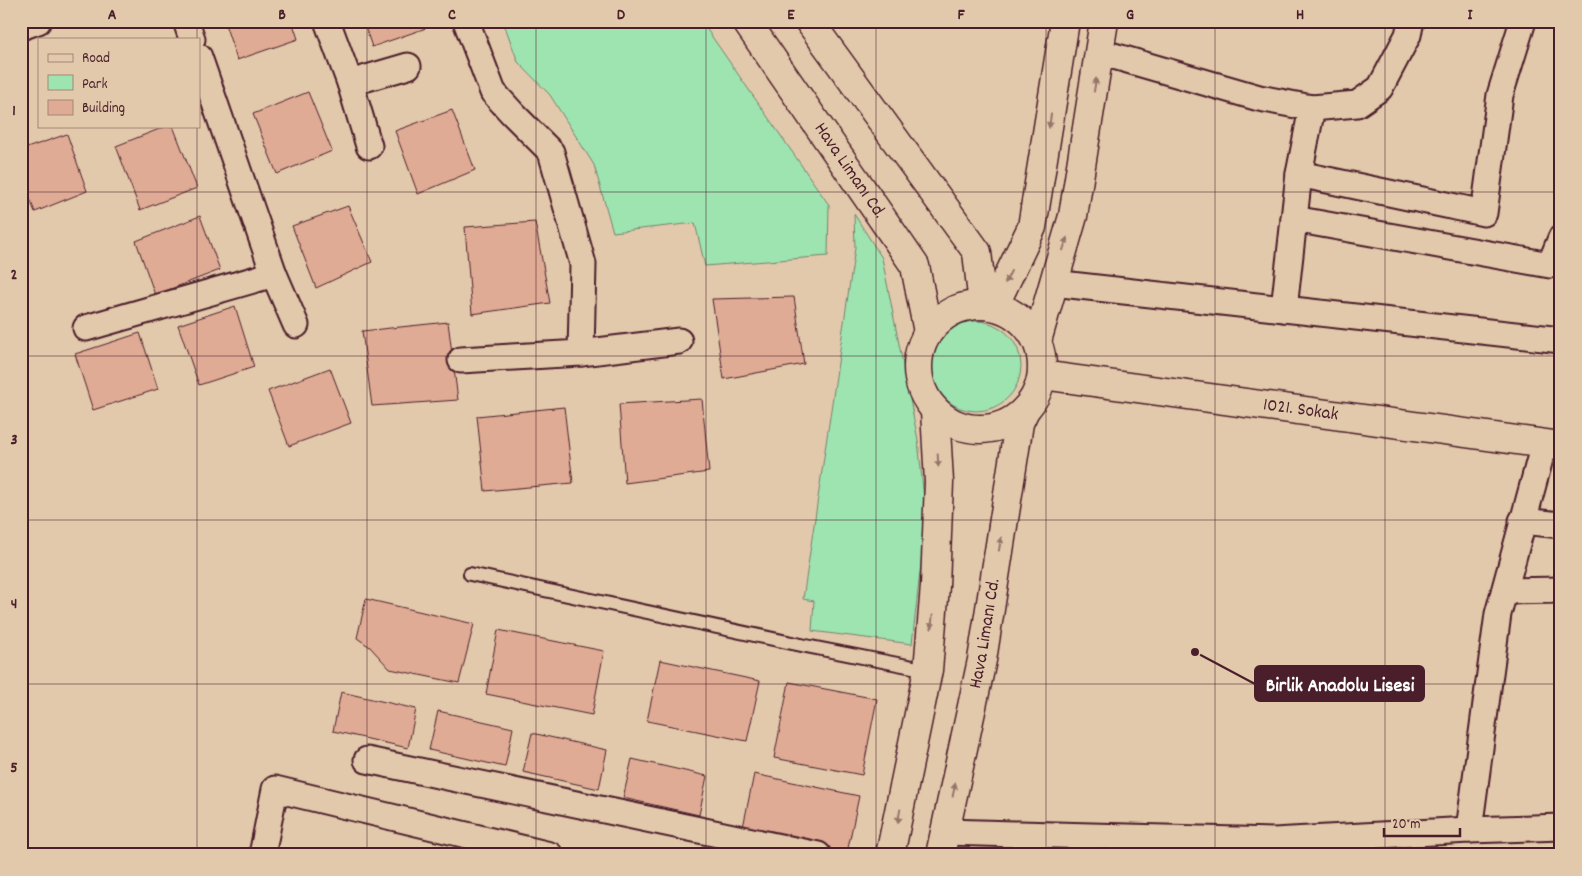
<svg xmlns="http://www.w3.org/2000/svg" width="1582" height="876" font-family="Dekko,sans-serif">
  <rect width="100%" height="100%" fill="#e3c9ab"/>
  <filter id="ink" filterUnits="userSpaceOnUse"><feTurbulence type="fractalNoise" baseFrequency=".02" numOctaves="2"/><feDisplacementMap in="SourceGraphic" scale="10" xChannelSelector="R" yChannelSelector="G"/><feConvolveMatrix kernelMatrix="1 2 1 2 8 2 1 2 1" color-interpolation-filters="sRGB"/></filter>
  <g filter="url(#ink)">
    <g fill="#9ee4b1" stroke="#74826e">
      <path d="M 503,21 L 701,21 L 829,205 L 828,256 L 705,266 L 695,223 L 613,232 L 594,165 L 550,95 L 518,62 Z"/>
      <path d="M 854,214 L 882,258 L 918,440 L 926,518 L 912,644 L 812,631 L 814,601 L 803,599 L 855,248 Z"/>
      <circle cx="976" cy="366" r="45"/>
    </g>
    <g fill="#e0ab95" stroke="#4a1f2b">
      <path d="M 224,21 L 292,21 L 298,39 L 237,60 Z"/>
      <path d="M 363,21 L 423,21 L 426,28 L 372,47 Z"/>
      <path d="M 308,92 L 332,151 L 277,174 L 253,114 Z"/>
      <path d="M 452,110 L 475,170 L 418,194 L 395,131 Z"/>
      <path d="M 167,126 L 173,126 L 197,188 L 140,210 L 116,146 Z"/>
      <path d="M 67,134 L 87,191 L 35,212 L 21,177 L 21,150 Z"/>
      <path d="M 348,206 L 372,262 L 316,288 L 292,226 Z"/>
      <path d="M 200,216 L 220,270 L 155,295 L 136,241 Z"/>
      <path d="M 535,222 L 550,303 L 472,314 L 465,227 Z"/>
      <path d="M 794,297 L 804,364 L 724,379 L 712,299 Z"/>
      <path d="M 235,306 L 254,367 L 199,385 L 178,325 Z"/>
      <path d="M 448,322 L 458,400 L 372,406 L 362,331 Z"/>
      <path d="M 140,333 L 158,389 L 93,410 L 75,354 Z"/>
      <path d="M 330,368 L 351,423 L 289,446 L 268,391 Z"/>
      <path d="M 702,399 L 709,472 L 625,483 L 619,404 Z"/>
      <path d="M 564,407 L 573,483 L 485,491 L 477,416 Z"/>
      <path d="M 366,599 L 474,624 L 459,683 L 390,669 L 370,647 L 357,638 Z"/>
      <path d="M 498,630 L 604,651 L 592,715 L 486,694 Z"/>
      <path d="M 660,660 L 760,681 L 747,741 L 647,721 Z"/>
      <path d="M 789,682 L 877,699 L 862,775 L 774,758 Z"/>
      <path d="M 341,692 L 416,709 L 408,748 L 333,731 Z"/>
      <path d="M 438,711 L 513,728 L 505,767 L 429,750 Z"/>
      <path d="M 532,733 L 607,750 L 599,789 L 523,772 Z"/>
      <path d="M 632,759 L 707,776 L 699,815 L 623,798 Z"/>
      <path d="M 754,774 L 859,796 L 847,853 L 742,832 Z"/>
    </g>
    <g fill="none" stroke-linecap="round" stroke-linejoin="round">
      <g stroke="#4a1f2b" stroke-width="16">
        <path id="service" d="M 470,574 L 806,646 L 928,670"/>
      </g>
      <g stroke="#4a1f2b" stroke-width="29">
        <g id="minor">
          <path d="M 186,21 L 192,39"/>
          <path d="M 327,21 L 350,83 L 369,146"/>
          <path d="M 21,27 L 38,21"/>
          <path d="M 1100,52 L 1259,98 L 1312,108 L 1357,104 L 1380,88 L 1408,35 L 1411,21"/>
          <path d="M 199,57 L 274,274 L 296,325"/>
          <path d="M 350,83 L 408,66"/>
          <path d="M 1299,174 L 1312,108"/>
          <path d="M 1294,219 L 1550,265 L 1561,238"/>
          <path d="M 1053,283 L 1284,309 L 1299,174 L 1484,213 L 1500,95 L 1523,21"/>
          <path d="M 1284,309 L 1561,340"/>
          <path d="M 86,328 L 274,274"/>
          <path d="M 581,353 L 679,341"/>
          <path d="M 461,360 L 581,353 L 583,264 L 551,152 L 513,114 L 493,92 L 466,21"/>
          <path d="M 1544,444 L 1498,614 L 1469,830 L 1561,827"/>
          <path d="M 1522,521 L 1561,525"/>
          <path d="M 1505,591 L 1561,590"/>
          <path d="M 367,760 L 818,855"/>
          <path d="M 945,832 L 1274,841 L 1469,830"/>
          <path d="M 262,855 L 275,789 L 550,855"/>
        </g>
      </g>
      <g stroke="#4a1f2b" stroke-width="31">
        <g id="tertiary">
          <path id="s1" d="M 746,21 L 915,266 L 928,332"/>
          <path d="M 809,21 L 977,252 L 983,305"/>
          <path id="s2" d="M 1042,375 L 1561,446"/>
        </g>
      </g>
      <g stroke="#4a1f2b" stroke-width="31">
        <g id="secondary">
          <circle cx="980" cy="367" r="62"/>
          <path d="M 994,306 L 1032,227 L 1065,21"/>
          <path d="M 1037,341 L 1073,216 L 1104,21"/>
          <path d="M 890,855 L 928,670 L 935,586 L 939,482 L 935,411"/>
          <path id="s3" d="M 940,855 L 982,660 L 1019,423 L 1025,410"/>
        </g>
      </g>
      <use href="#service" stroke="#e3c9ab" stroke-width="12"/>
      <use href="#minor" stroke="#e3c9ab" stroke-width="25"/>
      <use href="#tertiary" stroke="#e3c9ab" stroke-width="28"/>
      <use href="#secondary" stroke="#e3c9ab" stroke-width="28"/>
    </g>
    <defs><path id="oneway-solid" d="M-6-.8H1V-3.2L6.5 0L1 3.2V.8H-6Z" transform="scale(1.25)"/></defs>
    <g fill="#96746b">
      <use href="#oneway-solid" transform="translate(1095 85) rotate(-81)"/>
      <use href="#oneway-solid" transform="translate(1050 121) rotate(99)"/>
      <use href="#oneway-solid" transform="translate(1065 244) rotate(-73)"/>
      <use href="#oneway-solid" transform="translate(1008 277) rotate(116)"/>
      <use href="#oneway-solid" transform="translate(938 460) rotate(87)"/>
      <use href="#oneway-solid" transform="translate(1000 544) rotate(-81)"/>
      <use href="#oneway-solid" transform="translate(932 622) rotate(95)"/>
      <use href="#oneway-solid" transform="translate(954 790) rotate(-78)"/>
      <use href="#oneway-solid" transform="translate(899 816) rotate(101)"/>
    </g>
  </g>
  <path fill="none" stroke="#4a1f2b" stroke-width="1" stroke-opacity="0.55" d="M 197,21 L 197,39M 367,21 L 367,855M 536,21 L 536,855M 706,21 L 706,855M 876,21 L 876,855M 1046,21 L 1046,855M 1215,21 L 1215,855M 1385,21 L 1385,855M 197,126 L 197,855M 21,192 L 1561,192M 21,356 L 1561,356M 21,520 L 1561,520M 21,684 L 1561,684"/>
  <g text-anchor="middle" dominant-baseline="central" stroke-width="4" stroke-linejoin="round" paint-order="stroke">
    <g font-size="19" fill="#4a1f2b" stroke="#e3c9ab">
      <text stroke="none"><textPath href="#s1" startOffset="182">Hava Limanı Cd.</textPath></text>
      <text stroke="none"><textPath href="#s2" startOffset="261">1021. Sokak</textPath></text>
      <text stroke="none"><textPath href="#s3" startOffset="226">Hava Limanı Cd.</textPath></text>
    </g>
  </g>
  <path fill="none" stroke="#4a1f2b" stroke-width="2" d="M1195 652L1255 684"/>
  <circle fill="#4a1f2b" stroke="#e3c9ab" stroke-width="2" cx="1195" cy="652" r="5"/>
  <rect fill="#4a1f2b" stroke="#4a1f2b" stroke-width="2" x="1255" y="666" width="169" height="35" rx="5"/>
  <g font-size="20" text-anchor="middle" font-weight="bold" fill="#fff">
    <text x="1340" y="691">Birlik Anadolu Lisesi</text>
  </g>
  <rect width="1582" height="876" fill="none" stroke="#e3c9ab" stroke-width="55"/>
  <rect x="38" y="38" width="162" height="90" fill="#e3c9ab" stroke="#a68578"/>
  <rect x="48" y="54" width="25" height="8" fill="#e3c9ab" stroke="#a68578"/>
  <text x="82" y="62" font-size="15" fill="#4a1f2b">Road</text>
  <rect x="48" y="75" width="25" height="15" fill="#9ee4b1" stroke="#a68578"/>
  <text x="82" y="88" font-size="15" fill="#4a1f2b">Park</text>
  <rect x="48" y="100" width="25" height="15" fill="#e0ab95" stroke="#a68578"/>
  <text x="82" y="112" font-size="15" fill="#4a1f2b">Building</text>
  <path d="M1384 828v8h76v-8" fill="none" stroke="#4a1f2b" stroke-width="2.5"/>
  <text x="1392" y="828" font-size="15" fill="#4a1f2b" stroke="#e3c9ab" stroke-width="4" paint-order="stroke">20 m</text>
  <rect x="28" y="28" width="1526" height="820" fill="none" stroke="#4a1f2b" stroke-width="2"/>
  <g font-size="16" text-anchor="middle" font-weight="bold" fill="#4a1f2b">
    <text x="112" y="19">A</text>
    <text x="282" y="19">B</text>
    <text x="452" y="19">C</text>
    <text x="621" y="19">D</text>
    <text x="791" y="19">E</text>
    <text x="961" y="19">F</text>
    <text x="1130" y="19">G</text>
    <text x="1300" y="19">H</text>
    <text x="1470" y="19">I</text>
    <text x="14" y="115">1</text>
    <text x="14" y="279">2</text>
    <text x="14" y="444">3</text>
    <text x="14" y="608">4</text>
    <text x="14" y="772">5</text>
  </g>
</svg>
